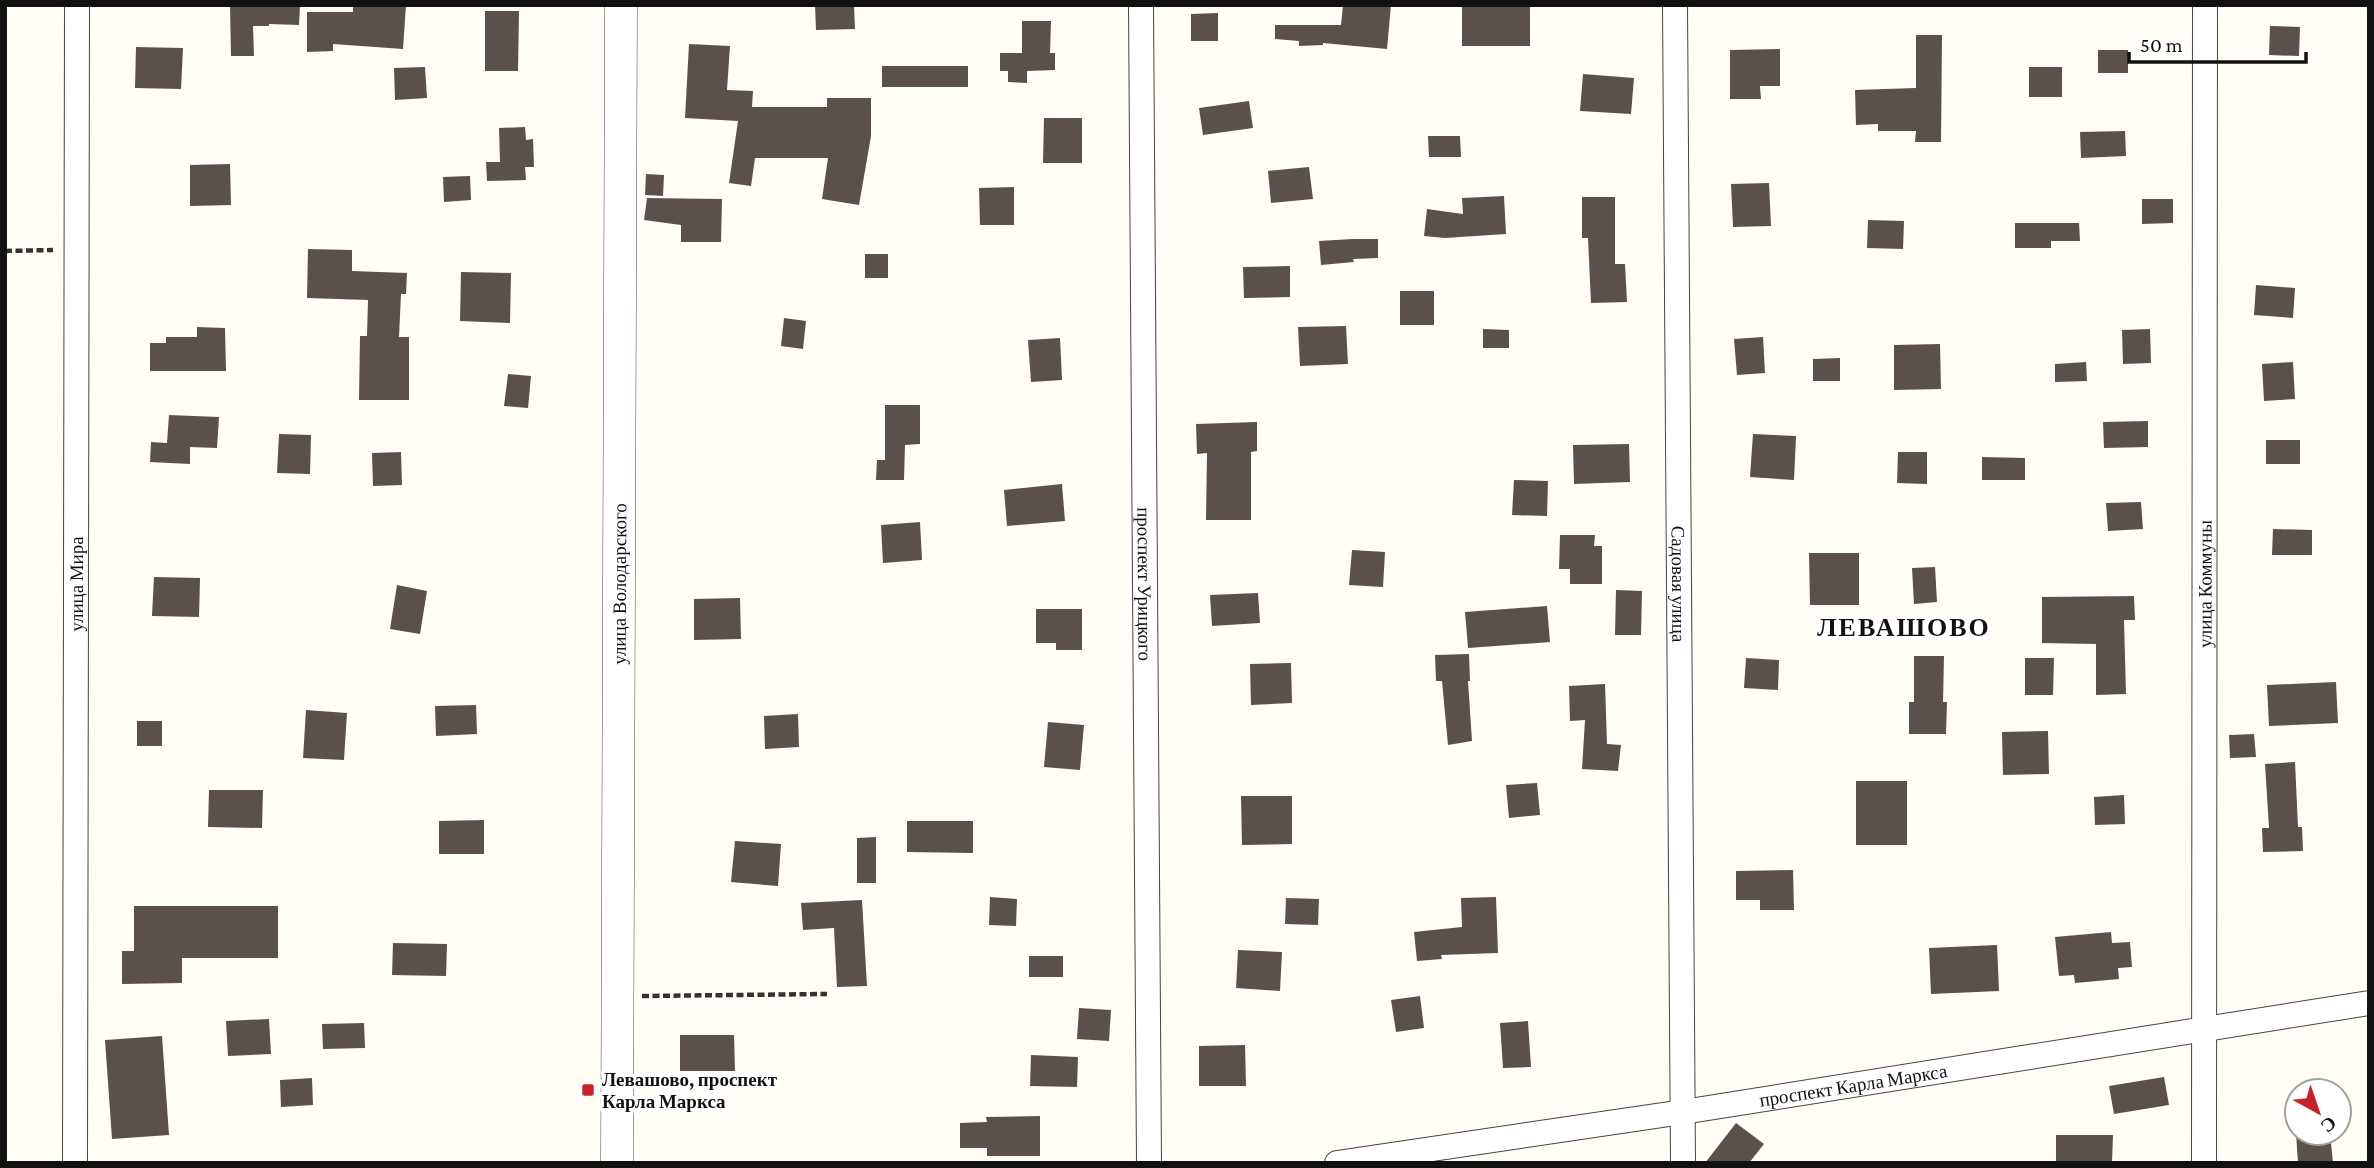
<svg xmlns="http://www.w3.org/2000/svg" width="2374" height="1168" font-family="'Crimson Pro',serif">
  <rect width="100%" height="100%" fill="#fffdf5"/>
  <g fill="#5a514c">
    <path d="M 230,5 L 300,5 L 299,25 L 269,24 L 269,26 L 253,26 L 254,56 L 231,56 Z"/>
    <path d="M 353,5 L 406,5 L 403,49 L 333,44 L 333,51 L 307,52 L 307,12 L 353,12 Z"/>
    <path d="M 815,5 L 854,5 L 855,29 L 816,30 Z"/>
    <path d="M 1343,5 L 1391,5 L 1387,49 L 1323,43 L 1323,45 L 1299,46 L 1299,41 L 1275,39 L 1275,25 L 1341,25 Z"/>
    <rect x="1462" y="5" width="68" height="41"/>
    <path d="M 485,11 L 519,11 L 518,71 L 485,71 Z"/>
    <path d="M 1218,13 L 1218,41 L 1191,41 L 1191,14 Z"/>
    <path d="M 1022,21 L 1051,21 L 1050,53 L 1055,53 L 1055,70 L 1027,71 L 1027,83 L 1008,82 L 1008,71 L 1000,71 L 1000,53 L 1022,53 Z"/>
    <path d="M 2270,26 L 2300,27 L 2299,56 L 2269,55 Z"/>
    <path d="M 1916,35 L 1942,35 L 1941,142 L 1915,142 L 1916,131 L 1878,131 L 1878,124 L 1856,125 L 1855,90 L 1916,88 Z"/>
    <path d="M 689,44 L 730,46 L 727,90 L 753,91 L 752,107 L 827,107 L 827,98 L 871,98 L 871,136 L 859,205 L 822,199 L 828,158 L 755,158 L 751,186 L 729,183 L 738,121 L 685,118 Z"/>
    <path d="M 136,47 L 183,48 L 181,89 L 135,88 Z"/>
    <path d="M 1780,49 L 1780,86 L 1760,86 L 1761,99 L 1730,99 L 1730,50 Z"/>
    <rect x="2098" y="50" width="30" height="23"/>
    <rect x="882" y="66" width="86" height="21"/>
    <path d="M 425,67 L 427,98 L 395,100 L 394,68 Z"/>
    <rect x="2029" y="67" width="33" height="30"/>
    <path d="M 1583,74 L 1634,78 L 1631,114 L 1580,111 Z"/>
    <path d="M 1249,101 L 1253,128 L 1203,135 L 1199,108 Z"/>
    <path d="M 1044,118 L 1082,118 L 1082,163 L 1043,163 Z"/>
    <path d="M 525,127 L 526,140 L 533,139 L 534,167 L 525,167 L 526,180 L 487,181 L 486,162 L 500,162 L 499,128 Z"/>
    <path d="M 2125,131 L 2126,156 L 2081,158 L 2080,132 Z"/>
    <path d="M 1428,136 L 1460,136 L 1461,157 L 1429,157 Z"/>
    <path d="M 230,164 L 231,205 L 190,206 L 190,165 Z"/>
    <path d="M 1309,167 L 1313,199 L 1271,203 L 1268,171 Z"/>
    <path d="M 646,174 L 664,175 L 663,196 L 645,195 Z"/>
    <path d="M 470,176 L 471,200 L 444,202 L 443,177 Z"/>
    <path d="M 1769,183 L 1771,226 L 1733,227 L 1731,184 Z"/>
    <path d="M 1014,187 L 1014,225 L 980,225 L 979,188 Z"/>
    <path d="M 1504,196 L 1506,234 L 1445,238 L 1424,236 L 1427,209 L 1463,214 L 1462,198 Z"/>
    <path d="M 1582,197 L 1615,197 L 1615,264 L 1625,264 L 1627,302 L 1591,303 L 1588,238 L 1582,238 Z"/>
    <path d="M 647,198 L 722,199 L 721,242 L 681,242 L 681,225 L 644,220 Z"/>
    <path d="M 2142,199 L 2173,199 L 2173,223 L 2142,224 Z"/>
    <path d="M 1868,220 L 1904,221 L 1903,249 L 1867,248 Z"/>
    <path d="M 2015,223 L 2079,223 L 2080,241 L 2051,241 L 2051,248 L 2015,248 Z"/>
    <path d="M 1352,239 L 1378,239 L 1378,258 L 1353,259 L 1354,262 L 1321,265 L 1319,241 Z"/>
    <path d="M 308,249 L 352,250 L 352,271 L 407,273 L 406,294 L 401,294 L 399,337 L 409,337 L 409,400 L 359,400 L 360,336 L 367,336 L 368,300 L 307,298 Z"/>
    <rect x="865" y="254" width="23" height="24"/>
    <path d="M 1290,266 L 1290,297 L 1244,298 L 1243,267 Z"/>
    <path d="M 461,272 L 511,273 L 510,323 L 460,321 Z"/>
    <path d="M 2256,285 L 2295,288 L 2293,318 L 2254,315 Z"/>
    <rect x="1400" y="291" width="34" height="34"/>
    <path d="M 784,318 L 806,321 L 803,349 L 781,346 Z"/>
    <path d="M 1346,326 L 1348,364 L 1300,366 L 1298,327 Z"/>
    <path d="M 197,327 L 225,328 L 226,371 L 150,371 L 150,343 L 166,343 L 166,337 L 197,337 Z"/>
    <path d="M 1483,329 L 1509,330 L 1509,348 L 1483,348 Z"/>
    <path d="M 2150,329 L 2151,363 L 2123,364 L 2122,330 Z"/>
    <path d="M 1763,337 L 1765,373 L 1737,375 L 1734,339 Z"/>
    <path d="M 1060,338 L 1062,380 L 1031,382 L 1028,340 Z"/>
    <path d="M 1940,344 L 1941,389 L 1894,390 L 1894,345 Z"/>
    <path d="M 1840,358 L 1840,381 L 1813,381 L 1813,359 Z"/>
    <path d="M 2086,362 L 2087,381 L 2055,382 L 2055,364 Z"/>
    <path d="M 2293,362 L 2295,399 L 2264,401 L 2262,364 Z"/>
    <path d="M 508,374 L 531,376 L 528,408 L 504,406 Z"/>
    <path d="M 885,405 L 920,405 L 920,444 L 905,445 L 904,480 L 876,480 L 877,460 L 885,460 Z"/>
    <path d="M 169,415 L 219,417 L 217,448 L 190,447 L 190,464 L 150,462 L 151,442 L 167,443 Z"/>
    <path d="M 2148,421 L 2148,447 L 2104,448 L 2103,422 Z"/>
    <path d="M 1257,422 L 1257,451 L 1251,452 L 1251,520 L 1206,520 L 1207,453 L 1197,454 L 1196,424 Z"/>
    <path d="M 279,434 L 311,435 L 310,474 L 277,473 Z"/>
    <path d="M 1753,434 L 1796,436 L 1794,480 L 1750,477 Z"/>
    <rect x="2266" y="440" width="34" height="24"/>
    <path d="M 1629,444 L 1630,482 L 1574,484 L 1573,445 Z"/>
    <path d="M 401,452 L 402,485 L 373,486 L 372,453 Z"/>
    <path d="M 1898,452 L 1927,452 L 1927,484 L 1897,483 Z"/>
    <path d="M 1982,457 L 2025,458 L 2025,480 L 1982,480 Z"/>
    <path d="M 1514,480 L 1548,481 L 1547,516 L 1512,515 Z"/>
    <path d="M 1062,484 L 1065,521 L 1007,526 L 1004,490 Z"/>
    <path d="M 2141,502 L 2143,529 L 2108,531 L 2106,503 Z"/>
    <path d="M 920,522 L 922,560 L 883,563 L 881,525 Z"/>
    <path d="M 2273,529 L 2312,530 L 2312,555 L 2272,555 Z"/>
    <path d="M 1560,535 L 1595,535 L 1594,546 L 1602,546 L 1602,584 L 1570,584 L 1570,569 L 1559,569 Z"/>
    <path d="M 1352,550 L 1385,552 L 1383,587 L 1349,585 Z"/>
    <path d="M 1809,553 L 1859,553 L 1859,605 L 1810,605 Z"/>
    <path d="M 1935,567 L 1937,602 L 1914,604 L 1912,568 Z"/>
    <path d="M 154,577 L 200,578 L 199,617 L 152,616 Z"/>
    <path d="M 397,585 L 427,591 L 420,634 L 390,629 Z"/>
    <path d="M 1616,590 L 1642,591 L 1641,635 L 1615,635 Z"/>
    <path d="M 1258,593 L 1260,623 L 1212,626 L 1210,595 Z"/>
    <path d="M 2134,596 L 2135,620 L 2124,620 L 2126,694 L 2096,695 L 2096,644 L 2042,643 L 2042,597 Z"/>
    <path d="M 740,598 L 741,639 L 694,640 L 694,599 Z"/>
    <path d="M 1547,606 L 1550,642 L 1468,648 L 1465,612 Z"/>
    <path d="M 1036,609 L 1082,609 L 1082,650 L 1056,650 L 1056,643 L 1036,643 Z"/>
    <path d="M 1469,654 L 1470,681 L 1468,681 L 1472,741 L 1448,745 L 1442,681 L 1436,681 L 1435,655 Z"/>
    <path d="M 1914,656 L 1944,656 L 1943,702 L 1947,702 L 1946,734 L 1909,734 L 1909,702 L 1914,702 Z"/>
    <path d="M 1746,658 L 1779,660 L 1778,690 L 1744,688 Z"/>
    <path d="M 2025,658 L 2054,658 L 2053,695 L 2025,695 Z"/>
    <path d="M 1291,663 L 1292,703 L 1251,705 L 1250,664 Z"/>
    <path d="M 2336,682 L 2338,723 L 2269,726 L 2267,685 Z"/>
    <path d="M 1605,684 L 1607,744 L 1621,745 L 1618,771 L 1582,769 L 1585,720 L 1570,721 L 1569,686 Z"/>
    <path d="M 476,705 L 477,734 L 436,736 L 435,706 Z"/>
    <path d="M 306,710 L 347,713 L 344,760 L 303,758 Z"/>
    <path d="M 798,714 L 799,747 L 765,749 L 764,716 Z"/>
    <rect x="137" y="721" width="25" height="25"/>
    <path d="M 1048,722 L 1084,725 L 1080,770 L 1044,767 Z"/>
    <path d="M 2048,731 L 2049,774 L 2003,775 L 2002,732 Z"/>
    <path d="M 2254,734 L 2256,757 L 2230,758 L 2229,735 Z"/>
    <path d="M 2295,762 L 2298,827 L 2302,827 L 2303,851 L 2263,852 L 2262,828 L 2269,828 L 2265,764 Z"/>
    <rect x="1856" y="781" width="51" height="64"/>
    <path d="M 1537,783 L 1540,815 L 1509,818 L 1506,785 Z"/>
    <path d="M 209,790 L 263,790 L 262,828 L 208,827 Z"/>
    <path d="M 2124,795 L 2125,824 L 2095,825 L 2094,797 Z"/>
    <path d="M 1241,796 L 1292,796 L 1292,844 L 1242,845 Z"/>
    <path d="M 484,820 L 484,854 L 439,854 L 439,821 Z"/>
    <path d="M 907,821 L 973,821 L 973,853 L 907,852 Z"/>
    <path d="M 876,837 L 876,883 L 857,883 L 857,838 Z"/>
    <path d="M 735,841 L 781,844 L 778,886 L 731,882 Z"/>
    <path d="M 1793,870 L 1794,910 L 1760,910 L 1760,900 L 1736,900 L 1736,871 Z"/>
    <path d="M 990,897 L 1017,899 L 1016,926 L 989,925 Z"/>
    <path d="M 1496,897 L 1498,953 L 1441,955 L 1442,959 L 1417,961 L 1414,932 L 1462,927 L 1461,898 Z"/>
    <path d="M 1286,898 L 1319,899 L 1318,925 L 1285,924 Z"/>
    <path d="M 862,900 L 867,986 L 837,987 L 834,928 L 803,930 L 801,903 Z"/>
    <path d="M 134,906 L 278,906 L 278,958 L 182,958 L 182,983 L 122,984 L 122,951 L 134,951 Z"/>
    <path d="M 2111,932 L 2112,943 L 2130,942 L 2132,967 L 2118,968 L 2119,979 L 2075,983 L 2074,975 L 2059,976 L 2055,937 Z"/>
    <path d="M 393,943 L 447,944 L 446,976 L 392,975 Z"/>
    <path d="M 1997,945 L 1999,991 L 1931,994 L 1929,948 Z"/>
    <path d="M 1238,950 L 1282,952 L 1280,991 L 1236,988 Z"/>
    <rect x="1029" y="956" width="34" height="21"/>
    <path d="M 1420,996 L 1424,1028 L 1396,1032 L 1391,1000 Z"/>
    <path d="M 1079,1008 L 1111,1010 L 1109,1041 L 1077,1039 Z"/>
    <path d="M 269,1019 L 271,1054 L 228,1056 L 226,1021 Z"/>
    <path d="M 1528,1021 L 1531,1067 L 1503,1068 L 1500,1023 Z"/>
    <path d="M 364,1023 L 365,1048 L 323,1049 L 322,1024 Z"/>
    <path d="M 680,1035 L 734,1035 L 735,1071 L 680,1071 Z"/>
    <path d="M 162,1036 L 169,1135 L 112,1139 L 105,1040 Z"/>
    <path d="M 1245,1045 L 1246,1086 L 1199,1086 L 1199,1046 Z"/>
    <path d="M 1031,1055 L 1078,1057 L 1077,1087 L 1030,1086 Z"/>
    <path d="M 2164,1077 L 2169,1105 L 2114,1114 L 2109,1086 Z"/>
    <path d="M 312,1078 L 313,1105 L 281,1107 L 280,1080 Z"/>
    <path d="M 1040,1116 L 1040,1156 L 987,1156 L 987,1148 L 960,1148 L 960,1123 L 987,1122 L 986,1117 Z"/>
    <path d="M 1736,1123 L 1764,1144 L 1749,1163 L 1705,1163 Z"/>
    <path d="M 2296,1133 L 2330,1133 L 2333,1163 L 2298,1163 Z"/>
    <path d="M 2056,1135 L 2113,1135 L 2112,1163 L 2056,1163 Z"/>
  </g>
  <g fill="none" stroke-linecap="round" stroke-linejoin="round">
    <g stroke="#444" stroke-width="26">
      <g id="minor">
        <path id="s1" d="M 1141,5 L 1149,1163"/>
        <path id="s2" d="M 1675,5 L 1683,1163"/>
        <path id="s3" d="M 75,1163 L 77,5"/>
        <path id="s4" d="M 1337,1163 L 1683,1112 L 2369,1003"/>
        <path id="s5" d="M 2204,1163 L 2205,5"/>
      </g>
    </g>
    <g stroke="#444" stroke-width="33">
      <g id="tertiary">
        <path id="s6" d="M 617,1163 L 621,5"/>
      </g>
    </g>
    <g stroke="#333" stroke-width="4.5" stroke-dasharray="7 3.5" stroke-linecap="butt">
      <path d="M 5,251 L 53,250"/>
      <path d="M 642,996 L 827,994"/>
    </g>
    <use href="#minor" stroke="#fff" stroke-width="24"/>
    <use href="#tertiary" stroke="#fff" stroke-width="32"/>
  </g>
  <rect fill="#c8212e" stroke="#fff" stroke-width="2.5" x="581" y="1083" width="14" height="14" rx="3.5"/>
  <g text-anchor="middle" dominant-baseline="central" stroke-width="7" stroke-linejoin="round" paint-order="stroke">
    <g font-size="19" fill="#111" stroke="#fff">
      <text stroke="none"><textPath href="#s3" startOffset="579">улица Мира</textPath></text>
      <text stroke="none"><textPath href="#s6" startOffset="579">улица Володарского</textPath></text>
      <text stroke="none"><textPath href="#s1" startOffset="579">проспект Урицкого</textPath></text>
      <text stroke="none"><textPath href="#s2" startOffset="579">Садовая улица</textPath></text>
      <text stroke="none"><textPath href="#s5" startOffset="579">улица Коммуны</textPath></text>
      <text stroke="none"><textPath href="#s4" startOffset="522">проспект Карла Маркса</textPath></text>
    </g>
    <g font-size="19" font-weight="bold" fill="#111" stroke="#fff" text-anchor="start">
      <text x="602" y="1079">Левашово, проспект<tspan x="602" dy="22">Карла Маркса</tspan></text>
    </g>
    <g font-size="26" font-weight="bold" letter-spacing="2" fill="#111" stroke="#fff">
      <text x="1904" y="627">ЛЕВАШОВО</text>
    </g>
  </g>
  <rect width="2374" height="1168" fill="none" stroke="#111111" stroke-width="14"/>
  <g transform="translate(2318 1112) rotate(140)"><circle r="33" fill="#ffffff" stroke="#a0a0a0" stroke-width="2"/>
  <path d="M0-5L12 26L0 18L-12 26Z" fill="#c8212e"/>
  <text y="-10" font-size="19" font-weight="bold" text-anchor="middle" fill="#111111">С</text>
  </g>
  <path d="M2129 52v10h177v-10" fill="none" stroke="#111111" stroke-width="3.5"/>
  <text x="2140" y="52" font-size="21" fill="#111111" stroke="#ffffff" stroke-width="5" paint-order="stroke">50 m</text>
</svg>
